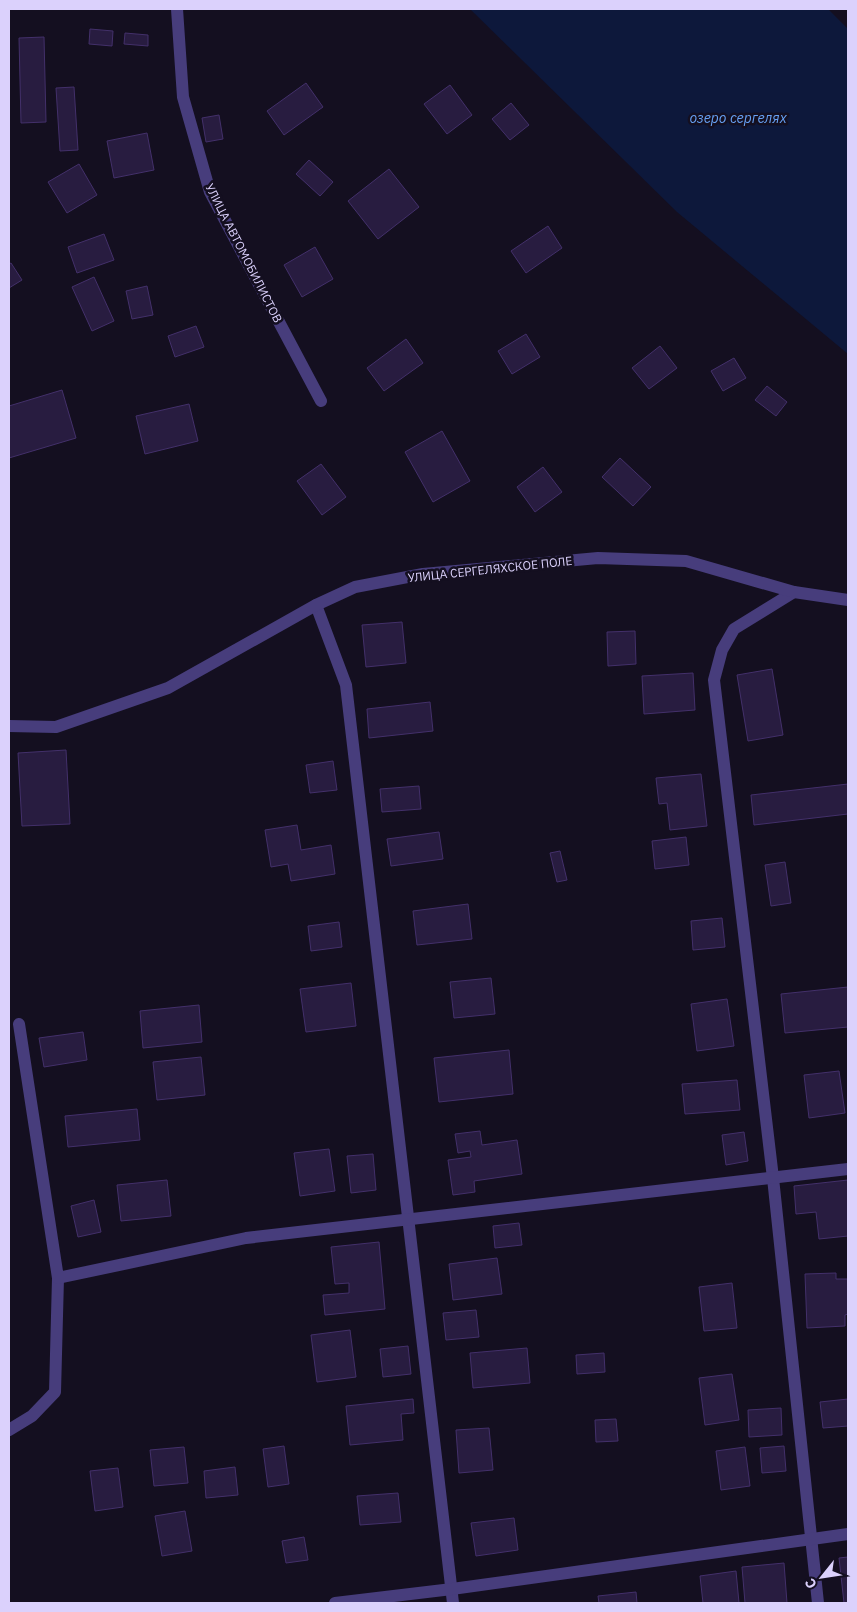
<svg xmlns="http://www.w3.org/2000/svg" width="857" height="1612" font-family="'IBM Plex Sans',sans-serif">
  <rect width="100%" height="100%" fill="#140f20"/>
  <path fill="#0d183b" d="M 470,9 L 828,9 L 848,29 L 848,354 L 677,212 Z"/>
  <g fill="#281c40" stroke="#43306a">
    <path d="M 90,29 L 113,31 L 112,46 L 89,44 Z"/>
    <path d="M 125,33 L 148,35 L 148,46 L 124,44 Z"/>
    <path d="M 44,37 L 46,122 L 21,123 L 19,38 Z"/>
    <path d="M 306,83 L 323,107 L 284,135 L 267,111 Z"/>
    <path d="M 450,85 L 472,115 L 447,134 L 424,104 Z"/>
    <path d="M 74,87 L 78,150 L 60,151 L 56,88 Z"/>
    <path d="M 511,103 L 529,125 L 510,140 L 492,119 Z"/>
    <path d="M 219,115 L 223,139 L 206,142 L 202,118 Z"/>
    <path d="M 147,133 L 154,170 L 114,178 L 107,141 Z"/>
    <path d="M 309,160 L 333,182 L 320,196 L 296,174 Z"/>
    <path d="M 79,164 L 97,195 L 67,213 L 48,182 Z"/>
    <path d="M 389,169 L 419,207 L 378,239 L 348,201 Z"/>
    <path d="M 548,226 L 562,248 L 526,273 L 511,251 Z"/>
    <path d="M 104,234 L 114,260 L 77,273 L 68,247 Z"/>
    <path d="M 315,247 L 333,279 L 302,297 L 284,265 Z"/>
    <path d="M 11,263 L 22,280 L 9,288 L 9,264 Z"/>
    <path d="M 94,277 L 114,321 L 92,331 L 72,287 Z"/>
    <path d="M 147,286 L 153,315 L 132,319 L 126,291 Z"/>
    <path d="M 196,326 L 204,347 L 175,357 L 168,336 Z"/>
    <path d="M 526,334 L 540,357 L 512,374 L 498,351 Z"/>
    <path d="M 406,339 L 423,363 L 384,391 L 367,368 Z"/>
    <path d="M 660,346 L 677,368 L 649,389 L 632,368 Z"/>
    <path d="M 734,358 L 746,378 L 723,391 L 711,371 Z"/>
    <path d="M 767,386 L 787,402 L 776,416 L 755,400 Z"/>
    <path d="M 62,390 L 76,438 L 9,458 L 9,406 Z"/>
    <path d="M 189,404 L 198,441 L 145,454 L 136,416 Z"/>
    <path d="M 442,431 L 470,481 L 433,502 L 405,452 Z"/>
    <path d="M 620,458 L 651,487 L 633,506 L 602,477 Z"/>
    <path d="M 321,464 L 346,497 L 322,515 L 297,481 Z"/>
    <path d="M 543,467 L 562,492 L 535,512 L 517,487 Z"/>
    <path d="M 402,622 L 406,663 L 366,667 L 362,625 Z"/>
    <path d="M 635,631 L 636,664 L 608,666 L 607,632 Z"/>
    <path d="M 772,669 L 783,735 L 748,741 L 737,675 Z"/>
    <path d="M 693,673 L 695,710 L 644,714 L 642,676 Z"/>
    <path d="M 430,702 L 433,731 L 369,738 L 367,709 Z"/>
    <path d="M 66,750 L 70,824 L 22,826 L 18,753 Z"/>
    <path d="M 333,761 L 337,790 L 310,793 L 306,765 Z"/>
    <path d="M 701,774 L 707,826 L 670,830 L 667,803 L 659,804 L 656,778 Z"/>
    <path d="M 848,784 L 848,814 L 754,825 L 751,795 Z"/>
    <path d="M 419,786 L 421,809 L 382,812 L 380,789 Z"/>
    <path d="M 297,825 L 301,850 L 331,845 L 335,874 L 291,881 L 288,864 L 271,867 L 265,830 Z"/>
    <path d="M 439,832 L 443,859 L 391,866 L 387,839 Z"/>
    <path d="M 686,837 L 689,865 L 655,869 L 652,841 Z"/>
    <path d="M 560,851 L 567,880 L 557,882 L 550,853 Z"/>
    <path d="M 785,862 L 791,903 L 771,906 L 765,865 Z"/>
    <path d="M 468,904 L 472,939 L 417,945 L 413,911 Z"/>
    <path d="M 722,918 L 725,947 L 693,950 L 691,921 Z"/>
    <path d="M 339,922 L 342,947 L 311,951 L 308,926 Z"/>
    <path d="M 491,978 L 495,1014 L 454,1018 L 450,982 Z"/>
    <path d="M 351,983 L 356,1026 L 306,1032 L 300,989 Z"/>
    <path d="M 848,987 L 848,1027 L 785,1033 L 781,994 Z"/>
    <path d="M 727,999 L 734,1046 L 697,1051 L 691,1004 Z"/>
    <path d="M 199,1005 L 202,1042 L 143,1048 L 140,1011 Z"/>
    <path d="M 83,1032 L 87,1060 L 44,1067 L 39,1038 Z"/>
    <path d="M 509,1050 L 513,1094 L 439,1102 L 434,1058 Z"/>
    <path d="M 201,1057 L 205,1095 L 157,1100 L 153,1062 Z"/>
    <path d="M 839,1071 L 845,1113 L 809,1118 L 804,1075 Z"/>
    <path d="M 737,1080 L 740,1110 L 685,1114 L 682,1084 Z"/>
    <path d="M 137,1109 L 140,1140 L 68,1147 L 65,1116 Z"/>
    <path d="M 480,1131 L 482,1145 L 517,1140 L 522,1174 L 474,1181 L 475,1192 L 453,1195 L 448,1160 L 471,1157 L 470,1151 L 458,1153 L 455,1134 Z"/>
    <path d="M 744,1132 L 748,1161 L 726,1165 L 722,1135 Z"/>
    <path d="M 329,1149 L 335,1191 L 300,1196 L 294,1153 Z"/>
    <path d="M 373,1154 L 376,1190 L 351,1193 L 347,1156 Z"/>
    <path d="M 167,1180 L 171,1216 L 121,1221 L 117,1185 Z"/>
    <path d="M 848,1180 L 848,1236 L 819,1239 L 816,1212 L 796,1214 L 794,1186 Z"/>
    <path d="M 94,1200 L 101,1232 L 78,1237 L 71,1206 Z"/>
    <path d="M 519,1223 L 522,1245 L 495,1248 L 493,1226 Z"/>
    <path d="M 379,1242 L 385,1309 L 325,1315 L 323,1295 L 349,1293 L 349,1283 L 335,1284 L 331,1247 Z"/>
    <path d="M 497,1258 L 502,1294 L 453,1300 L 449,1264 Z"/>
    <path d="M 836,1273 L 836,1279 L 848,1279 L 848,1314 L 845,1315 L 845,1326 L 807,1328 L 805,1274 Z"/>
    <path d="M 732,1283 L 737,1328 L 704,1331 L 699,1287 Z"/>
    <path d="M 476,1310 L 479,1337 L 446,1340 L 443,1313 Z"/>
    <path d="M 350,1330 L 356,1377 L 317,1382 L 311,1335 Z"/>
    <path d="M 408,1346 L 411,1374 L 383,1377 L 380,1349 Z"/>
    <path d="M 527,1348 L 530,1383 L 473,1388 L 470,1353 Z"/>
    <path d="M 604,1353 L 605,1372 L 577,1374 L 576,1355 Z"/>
    <path d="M 732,1374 L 739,1420 L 705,1425 L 699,1378 Z"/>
    <path d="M 413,1399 L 414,1413 L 401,1414 L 403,1440 L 350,1445 L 346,1406 Z"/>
    <path d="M 848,1399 L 848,1426 L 823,1428 L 820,1402 Z"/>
    <path d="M 781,1408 L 782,1435 L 749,1437 L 748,1410 Z"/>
    <path d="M 616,1419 L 618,1441 L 596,1442 L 595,1420 Z"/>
    <path d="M 489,1428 L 493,1470 L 459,1473 L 456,1430 Z"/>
    <path d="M 284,1446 L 289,1484 L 268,1487 L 263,1449 Z"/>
    <path d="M 784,1446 L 786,1471 L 762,1473 L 760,1448 Z"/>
    <path d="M 184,1447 L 188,1483 L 154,1486 L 150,1450 Z"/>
    <path d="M 745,1447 L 750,1486 L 721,1490 L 716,1451 Z"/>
    <path d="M 235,1467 L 238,1495 L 206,1498 L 204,1471 Z"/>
    <path d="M 118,1468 L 123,1507 L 95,1511 L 90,1471 Z"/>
    <path d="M 398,1493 L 401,1522 L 360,1525 L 357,1496 Z"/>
    <path d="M 185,1511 L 192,1551 L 162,1556 L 155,1516 Z"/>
    <path d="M 514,1518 L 518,1550 L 476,1556 L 471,1523 Z"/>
    <path d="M 304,1537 L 308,1560 L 286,1563 L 282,1541 Z"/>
    <path d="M 848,1557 L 848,1603 L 844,1603 L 839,1558 Z"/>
    <path d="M 784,1563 L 787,1603 L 745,1603 L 742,1567 Z"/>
    <path d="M 736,1571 L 739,1603 L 703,1603 L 700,1576 Z"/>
    <path d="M 636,1592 L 637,1603 L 599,1603 L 598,1596 Z"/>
  </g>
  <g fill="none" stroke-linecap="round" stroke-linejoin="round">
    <path stroke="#473d7c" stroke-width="12" d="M 9,1430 L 32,1416 L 55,1392 L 58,1278"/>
    <g stroke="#473d7c" stroke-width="12">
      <path d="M 177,9 L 183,97 L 210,192 L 321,401"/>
      <path d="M 794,592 L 734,629 L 722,650 L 714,680 L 773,1178 L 818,1603"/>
      <path d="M 316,605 L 346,685 L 453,1603"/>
      <path d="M 9,726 L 56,727 L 168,688 L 316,605 L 355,587 L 423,574 L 598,558 L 686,561 L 794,592 L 848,600"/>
      <path d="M 19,1024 L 58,1278 L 246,1238 L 848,1169"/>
      <path d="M 335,1603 L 452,1589 L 848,1534"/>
    </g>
  </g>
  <g text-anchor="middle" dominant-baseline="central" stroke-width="5" stroke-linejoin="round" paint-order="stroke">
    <g font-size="12" fill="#dbd1fc" stroke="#140f20">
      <text transform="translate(244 253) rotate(63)">УЛИЦА АВТОМОБИЛИСТОВ</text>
      <text transform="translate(490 569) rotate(-6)">УЛИЦА СЕРГЕЛЯХСКОЕ ПОЛЕ</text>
    </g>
    <g font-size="14" font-style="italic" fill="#67a1f4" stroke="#140f20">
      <text x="738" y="118">озеро сергелях</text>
    </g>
  </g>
  <rect width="857" height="1612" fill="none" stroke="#dbd1fc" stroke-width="20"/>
  <g transform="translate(822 1577) rotate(240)" stroke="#140f20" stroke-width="4" paint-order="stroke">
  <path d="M0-4L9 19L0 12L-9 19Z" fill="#dbd1fc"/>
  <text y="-8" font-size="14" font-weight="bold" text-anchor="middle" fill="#dbd1fc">С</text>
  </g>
</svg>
